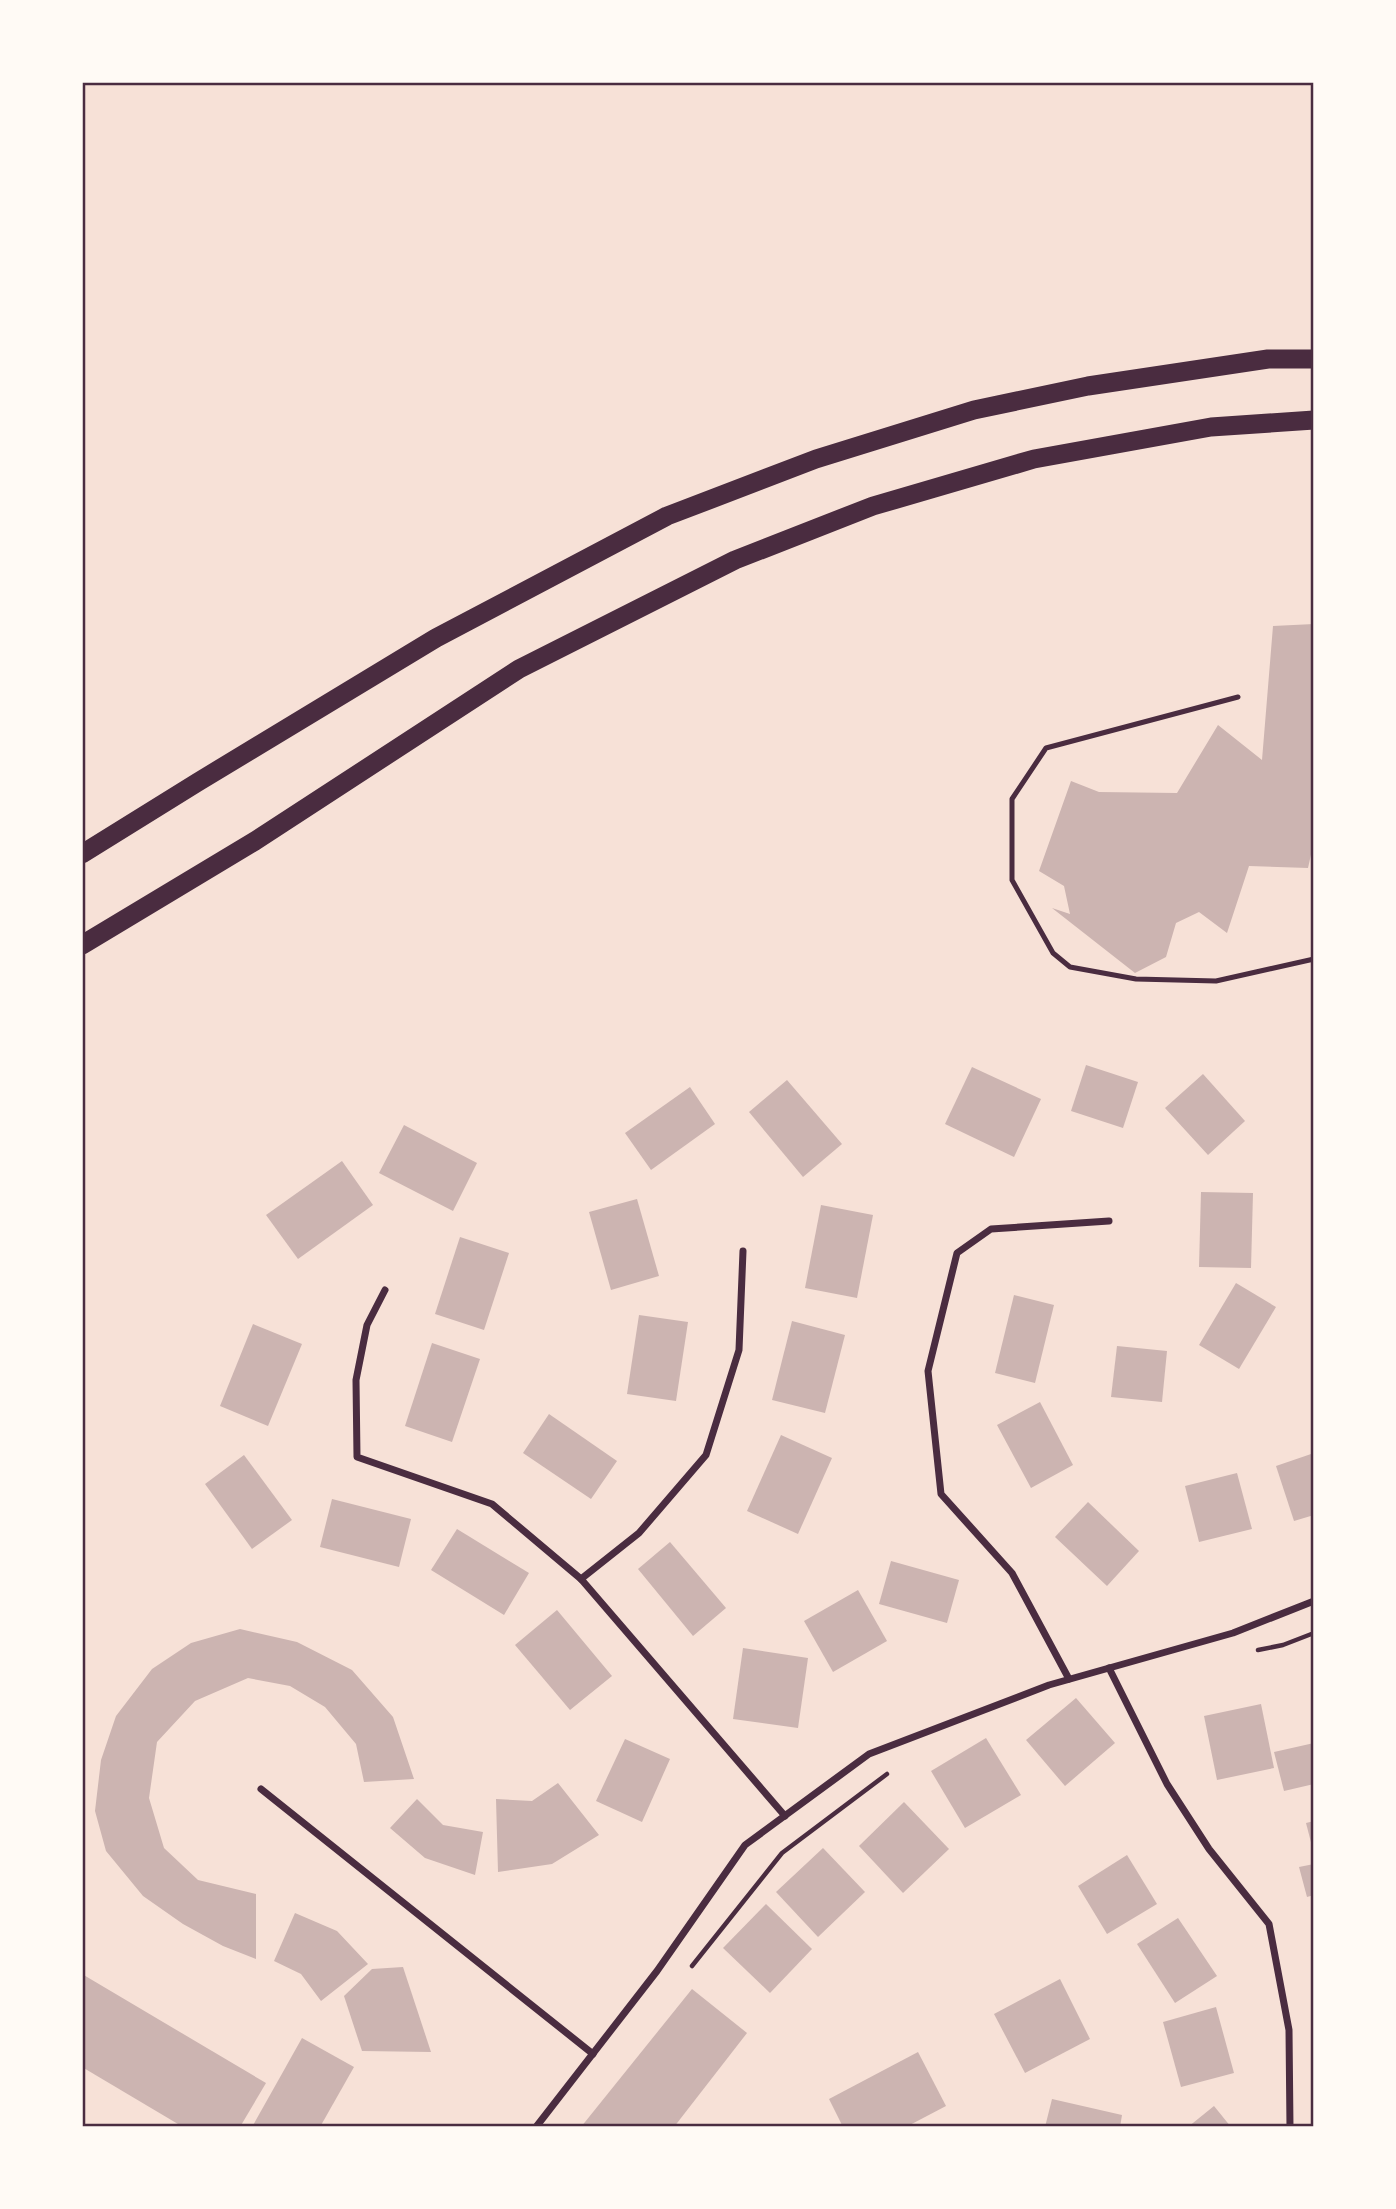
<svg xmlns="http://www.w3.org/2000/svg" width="1396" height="2209" font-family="'Exo 2',sans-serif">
  <rect width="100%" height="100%" fill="#f7e1d7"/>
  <g fill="#ccb4b1">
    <path d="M 1314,624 L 1314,841 L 1308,868 L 1249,866 L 1227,933 L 1199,912 L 1176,923 L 1166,957 L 1135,973 L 1052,908 L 1070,914 L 1064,886 L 1039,871 L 1071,781 L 1099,792 L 1177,793 L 1218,725 L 1262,760 L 1273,626 Z"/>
    <path d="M 1086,1065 L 1138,1082 L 1123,1128 L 1071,1111 Z"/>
    <path d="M 972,1067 L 1041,1099 L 1014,1157 L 945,1124 Z"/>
    <path d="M 1203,1074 L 1245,1121 L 1208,1155 L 1165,1108 Z"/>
    <path d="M 787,1080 L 842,1144 L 803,1177 L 749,1112 Z"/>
    <path d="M 690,1087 L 715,1124 L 651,1170 L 625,1133 Z"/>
    <path d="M 404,1125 L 477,1163 L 453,1211 L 379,1173 Z"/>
    <path d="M 342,1161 L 373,1205 L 298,1259 L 266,1215 Z"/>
    <path d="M 1201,1192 L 1253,1193 L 1251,1268 L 1199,1267 Z"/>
    <path d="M 637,1199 L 659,1276 L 611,1290 L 589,1212 Z"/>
    <path d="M 821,1205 L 873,1215 L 857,1298 L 805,1288 Z"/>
    <path d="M 460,1237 L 509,1253 L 484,1330 L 435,1314 Z"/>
    <path d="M 1236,1283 L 1276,1307 L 1239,1369 L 1199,1345 Z"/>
    <path d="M 1014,1295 L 1054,1305 L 1035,1383 L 995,1373 Z"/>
    <path d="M 639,1315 L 688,1322 L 676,1401 L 627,1394 Z"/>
    <path d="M 792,1321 L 845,1335 L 825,1413 L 772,1400 Z"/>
    <path d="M 253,1324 L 302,1344 L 268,1426 L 220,1406 Z"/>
    <path d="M 432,1343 L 480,1359 L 452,1442 L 405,1426 Z"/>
    <path d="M 1117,1346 L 1167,1351 L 1162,1402 L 1111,1397 Z"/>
    <path d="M 1040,1402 L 1073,1465 L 1031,1488 L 997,1425 Z"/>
    <path d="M 549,1414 L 617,1461 L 591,1499 L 523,1453 Z"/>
    <path d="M 781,1435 L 832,1458 L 798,1534 L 747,1511 Z"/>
    <path d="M 1314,1453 L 1314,1515 L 1294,1521 L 1276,1466 Z"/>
    <path d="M 244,1455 L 292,1520 L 252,1549 L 205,1484 Z"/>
    <path d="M 1237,1473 L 1252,1529 L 1199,1542 L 1185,1486 Z"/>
    <path d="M 332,1499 L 411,1519 L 399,1567 L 320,1547 Z"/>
    <path d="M 1088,1502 L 1139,1551 L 1107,1586 L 1055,1537 Z"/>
    <path d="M 457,1529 L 529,1573 L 504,1615 L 431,1570 Z"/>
    <path d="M 670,1542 L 726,1608 L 693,1636 L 638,1569 Z"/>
    <path d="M 891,1561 L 959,1580 L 947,1623 L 879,1604 Z"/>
    <path d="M 858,1590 L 887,1641 L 833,1672 L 804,1621 Z"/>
    <path d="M 557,1610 L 612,1676 L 570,1710 L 515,1645 Z"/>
    <path d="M 240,1629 L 297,1642 L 352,1670 L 393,1717 L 414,1779 L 364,1782 L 356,1744 L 325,1707 L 290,1686 L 248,1678 L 195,1701 L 157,1742 L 149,1798 L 164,1848 L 198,1880 L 256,1894 L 256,1959 L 223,1946 L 183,1924 L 143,1896 L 106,1851 L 95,1811 L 101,1760 L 116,1716 L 152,1669 L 191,1643 Z"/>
    <path d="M 743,1648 L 808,1658 L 798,1728 L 733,1719 Z"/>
    <path d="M 1076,1698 L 1115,1743 L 1065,1786 L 1026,1740 Z"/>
    <path d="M 1261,1704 L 1274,1768 L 1217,1780 L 1204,1716 Z"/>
    <path d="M 986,1738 L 1021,1795 L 965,1828 L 931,1771 Z"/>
    <path d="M 625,1739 L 670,1759 L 642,1822 L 596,1801 Z"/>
    <path d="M 1314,1743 L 1314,1784 L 1284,1791 L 1274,1752 Z"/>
    <path d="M 558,1783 L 599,1835 L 552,1864 L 498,1872 L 496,1799 L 532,1801 Z"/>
    <path d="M 417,1799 L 443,1825 L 483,1832 L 475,1875 L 425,1858 L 390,1828 Z"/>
    <path d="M 904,1802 L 949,1849 L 903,1893 L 859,1846 Z"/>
    <path d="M 1314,1821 L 1314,1850 L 1313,1850 L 1306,1823 Z"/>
    <path d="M 823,1848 L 865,1892 L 818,1937 L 776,1892 Z"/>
    <path d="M 1127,1855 L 1157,1904 L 1107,1934 L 1078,1886 Z"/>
    <path d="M 1314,1864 L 1314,1895 L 1307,1897 L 1299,1867 Z"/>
    <path d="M 766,1904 L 812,1949 L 770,1993 L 723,1948 Z"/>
    <path d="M 295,1913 L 337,1931 L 368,1964 L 321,2001 L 301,1974 L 274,1961 Z"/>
    <path d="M 1178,1918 L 1217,1976 L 1175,2003 L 1137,1944 Z"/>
    <path d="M 403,1967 L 431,2052 L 362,2051 L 344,1996 L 372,1969 Z"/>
    <path d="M 82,1974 L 266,2083 L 240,2127 L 183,2127 L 82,2067 Z"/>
    <path d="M 1060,1979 L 1090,2039 L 1025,2073 L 994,2014 Z"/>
    <path d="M 692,1989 L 747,2033 L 674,2127 L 581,2127 Z"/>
    <path d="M 1216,2007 L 1234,2073 L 1181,2087 L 1163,2022 Z"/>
    <path d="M 302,2038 L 354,2067 L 320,2127 L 252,2127 Z"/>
    <path d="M 918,2052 L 946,2106 L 906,2127 L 843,2127 L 829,2099 Z"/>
    <path d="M 1052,2099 L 1122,2115 L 1120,2127 L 1045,2127 Z"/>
    <path d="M 1214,2106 L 1231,2127 L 1188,2127 Z"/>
  </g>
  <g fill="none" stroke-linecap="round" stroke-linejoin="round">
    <g stroke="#4a2c40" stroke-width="4.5">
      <path d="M 1258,1650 L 1283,1645 L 1314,1633"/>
      <path d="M 692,1966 L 782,1853 L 887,1774"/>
    </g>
    <path stroke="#4a2c40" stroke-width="5" d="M 1238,697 L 1046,748 L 1012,799 L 1012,880 L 1053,953 L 1070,967 L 1136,979 L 1216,981 L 1314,959"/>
    <g stroke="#4a2c40" stroke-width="7">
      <path d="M 385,1290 L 367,1325 L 356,1380 L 357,1457 L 492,1504 L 581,1579 L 785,1816"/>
      <path d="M 581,1579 L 639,1533 L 706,1455 L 739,1350 L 743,1251"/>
      <path d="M 1109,1668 L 1167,1784 L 1209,1849 L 1269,1924 L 1289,2030 L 1290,2127"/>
      <path d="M 1069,1679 L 1012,1573 L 941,1494 L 928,1371 L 957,1253 L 991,1229 L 1109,1221"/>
      <path d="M 261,1789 L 593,2054"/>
      <path d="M 536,2127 L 657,1971 L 745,1845 L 869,1754 L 1049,1685 L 1233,1633 L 1314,1601"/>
    </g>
    <g stroke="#4a2c40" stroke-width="19">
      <path d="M 82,854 L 198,782 L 436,638 L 667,516 L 816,459 L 974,410 L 1088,386 L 1268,359 L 1314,359"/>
      <path d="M 82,945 L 255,841 L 519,669 L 735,560 L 873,506 L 1034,459 L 1211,427 L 1314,420"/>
    </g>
  </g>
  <rect width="1396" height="2209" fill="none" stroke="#fffaf5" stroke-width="168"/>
  <rect x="84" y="84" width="1228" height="2041" fill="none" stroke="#4a2c40" stroke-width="2.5"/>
</svg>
